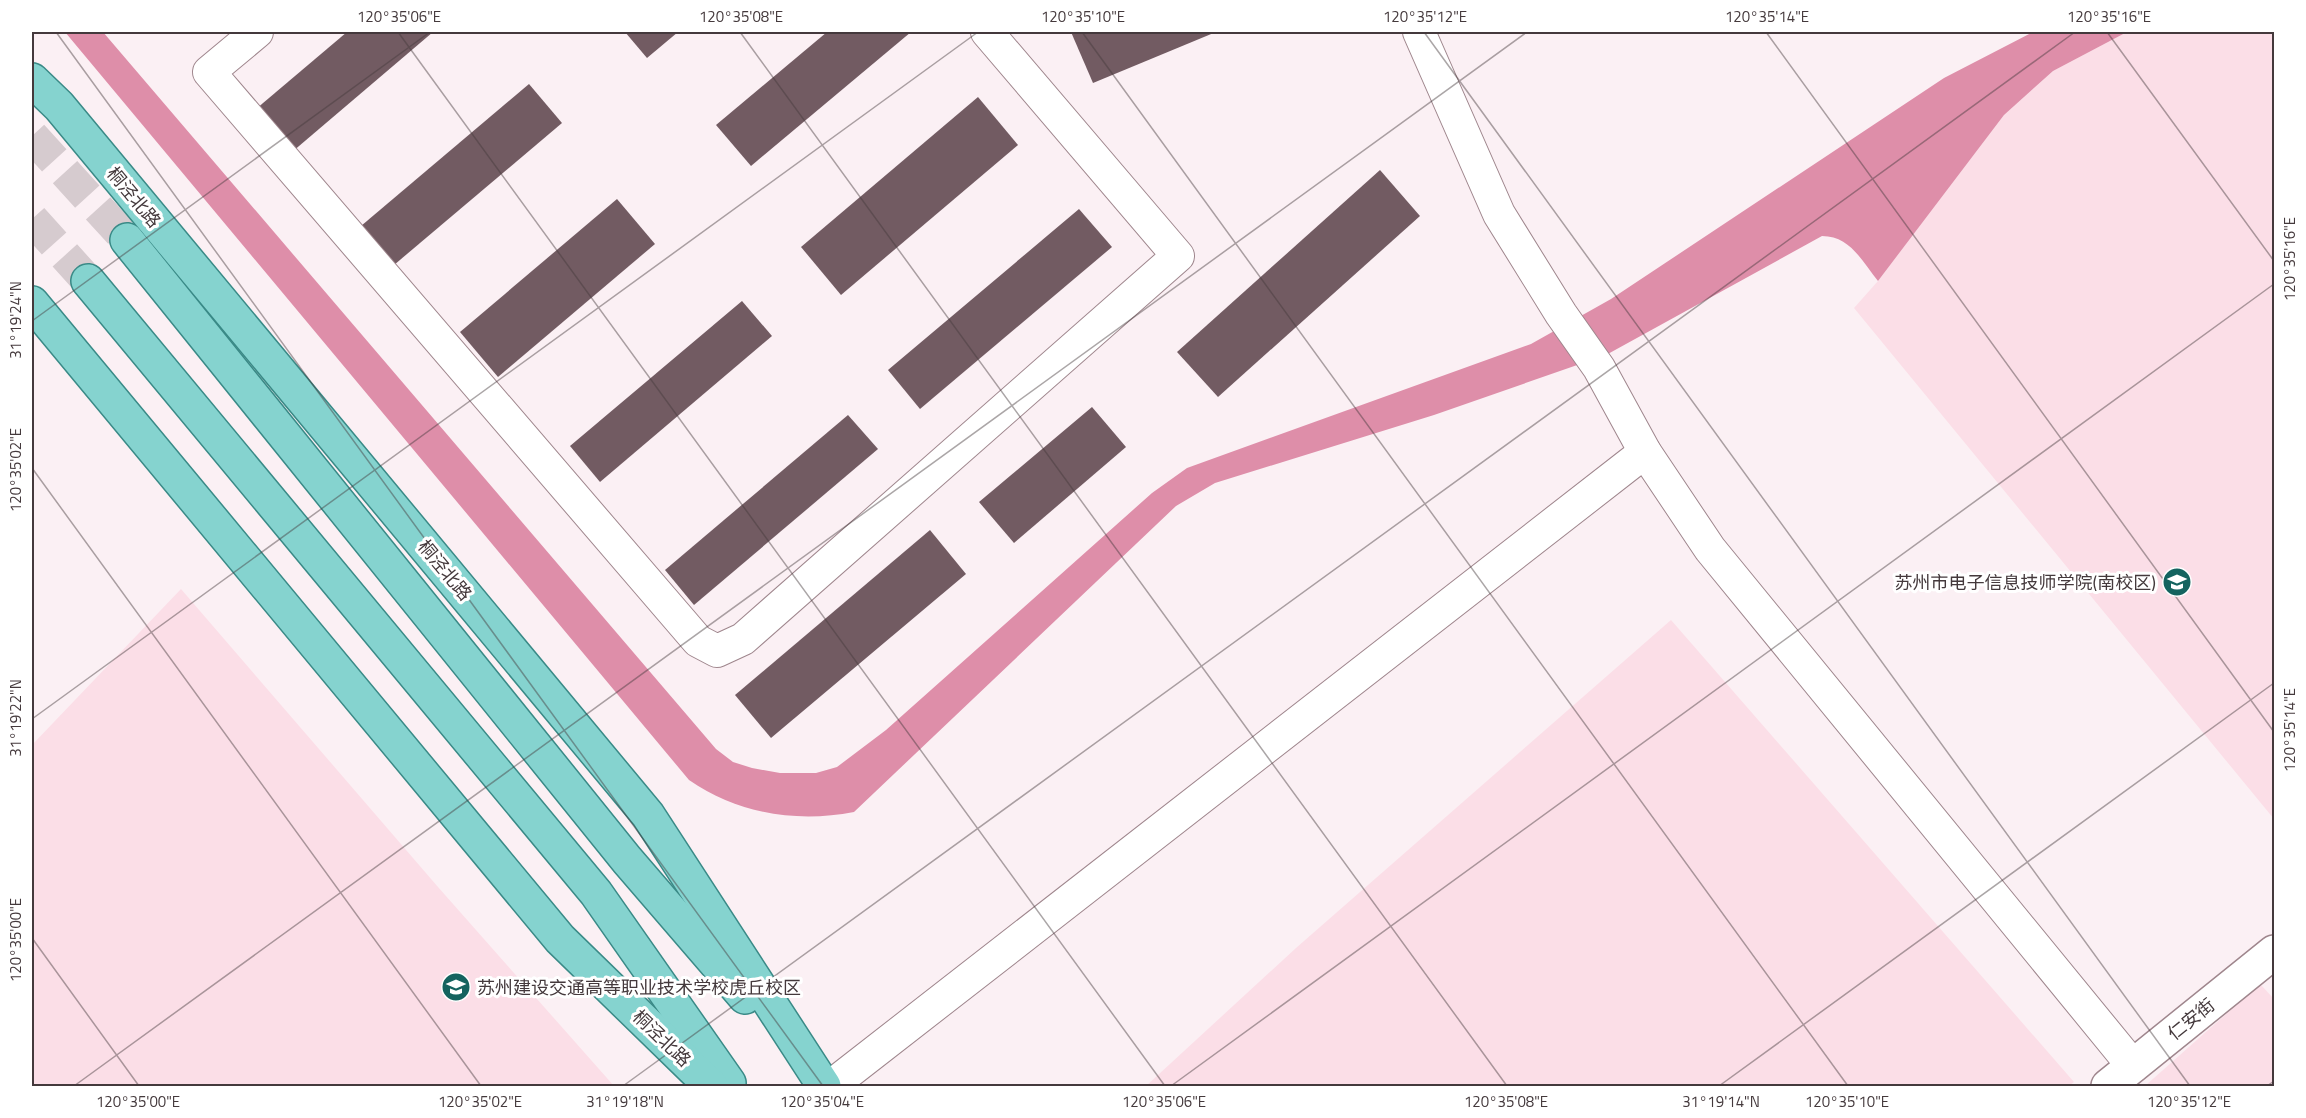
<svg xmlns="http://www.w3.org/2000/svg" width="2306" height="1118" font-family="'Titillium Web','Noto Sans SC',sans-serif">
  <rect width="100%" height="100%" fill="#fbf0f4"/>
  <g fill="#fbdee7">
    <path d="M 2127,32 L 2274,32 L 2274,819 L 1854,308 L 1878,281 L 2004,115 L 2053,71 Z"/>
    <path d="M 181,589 L 438,887 L 614,1086 L 32,1086 L 32,745 Z"/>
    <path d="M 1671,620 L 2074,1082 L 2069,1086 L 1146,1086 L 1296,948 Z"/>
    <path d="M 2260,984 L 2274,999 L 2274,1086 L 2145,1086 Z"/>
  </g>
  <path fill="#de8ea9" d="M 65,32 L 103,32 L 716,749 L 733,762 L 752,768 L 780,773 L 816,773 L 837,767 L 886,730 L 1152,493 L 1187,468 L 1531,344 L 1611,299 L 1944,78 L 2033,32 L 2127,32 L 2053,71 L 2004,115 L 1878,281 C 1862,261 1850,236 1822,236 L 1606,355 L 1434,415 L 1215,483 L 1176,506 L 854,812 C 797,823 738,814 689,780 Z"/>
  <g fill="#725b62">
    <path d="M 347,32 L 433,32 L 292,152 L 256,109 Z"/>
    <path d="M 625,32 L 678,32 L 647,58 Z"/>
    <path d="M 827,32 L 911,32 L 751,166 L 716,125 Z"/>
    <path d="M 1071,32 L 1216,32 L 1093,83 Z"/>
    <path d="M 529,84 L 562,123 L 394,265 L 361,226 Z"/>
    <path d="M 978,97 L 1018,145 L 841,295 L 801,247 Z"/>
    <path d="M 1380,170 L 1420,216 L 1218,397 L 1177,352 Z"/>
    <path d="M 617,199 L 655,244 L 498,377 L 460,332 Z"/>
    <path d="M 1079,209 L 1112,247 L 920,409 L 888,370 Z"/>
    <path d="M 742,301 L 772,336 L 600,482 L 570,446 Z"/>
    <path d="M 1092,407 L 1126,447 L 1014,543 L 979,502 Z"/>
    <path d="M 848,415 L 878,449 L 694,605 L 665,570 Z"/>
    <path d="M 930,530 L 966,574 L 771,738 L 735,695 Z"/>
  </g>
  <g fill="none" stroke-linecap="round" stroke-linejoin="round">
    <g stroke="#d6cbcf" stroke-width="33" stroke-dasharray="33 16" stroke-linecap="butt">
      <path d="M 32,136 L 127,240"/>
      <path d="M 32,219 L 88,281"/>
    </g>
    <g stroke="#9f868d" stroke-width="34">
      <g id="minor">
        <path d="M 257,32 L 209,72 L 698,641 L 717,651 L 743,639 L 1178,256 L 987,32"/>
        <path d="M 1419,32 L 1499,214 L 1561,314 L 1599,368 L 1645,452 L 1710,549 L 2133,1066"/>
        <path d="M 831,1086 L 1645,452"/>
      </g>
    </g>
    <g stroke="#9f868d" stroke-width="36">
      <path id="tertiary" d="M 2108,1086 L 2274,952"/>
    </g>
    <g stroke="#3a8a87" stroke-width="36">
      <g id="primary">
        <path d="M 32,80 L 59,106 L 648,815 L 824,1086"/>
        <path d="M 127,240 L 627,860 L 745,997"/>
        <path d="M 88,281 L 596,893 L 729,1083"/>
        <path d="M 32,303 L 560,939 L 711,1086"/>
      </g>
    </g>
    <use href="#minor" stroke="#fff" stroke-width="32"/>
    <use href="#tertiary" stroke="#fff" stroke-width="33"/>
    <use href="#primary" stroke="#85d3cf" stroke-width="33"/>
  </g>
  <path fill="none" stroke="#44393c" stroke-width="1.5" stroke-opacity="0.45" d="M 56,32 L 823,1086M 398,32 L 1165,1086M 740,32 L 1507,1086M 1082,32 L 1848,1086M 1424,32 L 2190,1086M 1766,32 L 2274,732M 2107,32 L 2274,261M 32,321 L 430,32M 32,468 L 481,1086M 32,719 L 978,32M 32,938 L 139,1086M 74,1086 L 1527,32M 623,1086 L 2075,32M 1171,1086 L 2274,284M 1719,1086 L 2274,683M 2267,1086 L 2274,1081"/>
  <defs>
    <g id="university-disc" transform="scale(1.5)"><circle r="9.5" fill="#14635f" stroke="#fff"/><path d="M0-5L7-2L0 1L-7-2ZM-4 1L0 2.5L4 1V4Q0 6-4 4Z" fill="#fff"/></g>
  </defs>
  <g fill-rule="evenodd">
    <use href="#university-disc" x="2177" y="582"/>
    <use href="#university-disc" x="456" y="987"/>
  </g>
  <g text-anchor="middle" dominant-baseline="central" stroke-width="6" stroke-linejoin="round" paint-order="stroke">
    <g font-size="18" fill="#44393c" stroke="#fff">
      <text transform="translate(134 197) rotate(50)">桐泾北路</text>
      <text transform="translate(445 570) rotate(50)">桐泾北路</text>
      <text transform="translate(2191 1019) rotate(-39)">仁安街</text>
      <text transform="translate(662 1038) rotate(44)">桐泾北路</text>
    </g>
    <g font-size="18" fill="#44393c" stroke="#fff" text-anchor="end">
      <text x="2156" y="582">苏州市电子信息技师学院(南校区)</text>
      <text x="477" y="987" text-anchor="start">苏州建设交通高等职业技术学校虎丘校区</text>
    </g>
  </g>
  <rect width="2306" height="1118" fill="none" stroke="#ffffff" stroke-width="66"/>
  <rect x="33" y="33" width="2240" height="1052" fill="none" stroke="#44393c" stroke-width="2"/>
  <g font-size="15" text-anchor="middle" fill="#44393c">
    <text x="399" y="22">120°35'06"E</text>
    <text x="741" y="22">120°35'08"E</text>
    <text x="1083" y="22">120°35'10"E</text>
    <text x="1425" y="22">120°35'12"E</text>
    <text x="1767" y="22">120°35'14"E</text>
    <text x="2109" y="22">120°35'16"E</text>
    <text transform="translate(2290 259) rotate(-90)" y="5">120°35'16"E</text>
    <text transform="translate(16 320) rotate(-90)" y="5">31°19'24"N</text>
    <text transform="translate(16 470) rotate(-90)" y="5">120°35'02"E</text>
    <text transform="translate(16 718) rotate(-90)" y="5">31°19'22"N</text>
    <text transform="translate(2290 730) rotate(-90)" y="5">120°35'14"E</text>
    <text transform="translate(16 940) rotate(-90)" y="5">120°35'00"E</text>
    <text x="138" y="1107">120°35'00"E</text>
    <text x="480" y="1107">120°35'02"E</text>
    <text x="625" y="1107">31°19'18"N</text>
    <text x="822" y="1107">120°35'04"E</text>
    <text x="1164" y="1107">120°35'06"E</text>
    <text x="1506" y="1107">120°35'08"E</text>
    <text x="1721" y="1107">31°19'14"N</text>
    <text x="1847" y="1107">120°35'10"E</text>
    <text x="2189" y="1107">120°35'12"E</text>
  </g>
</svg>
